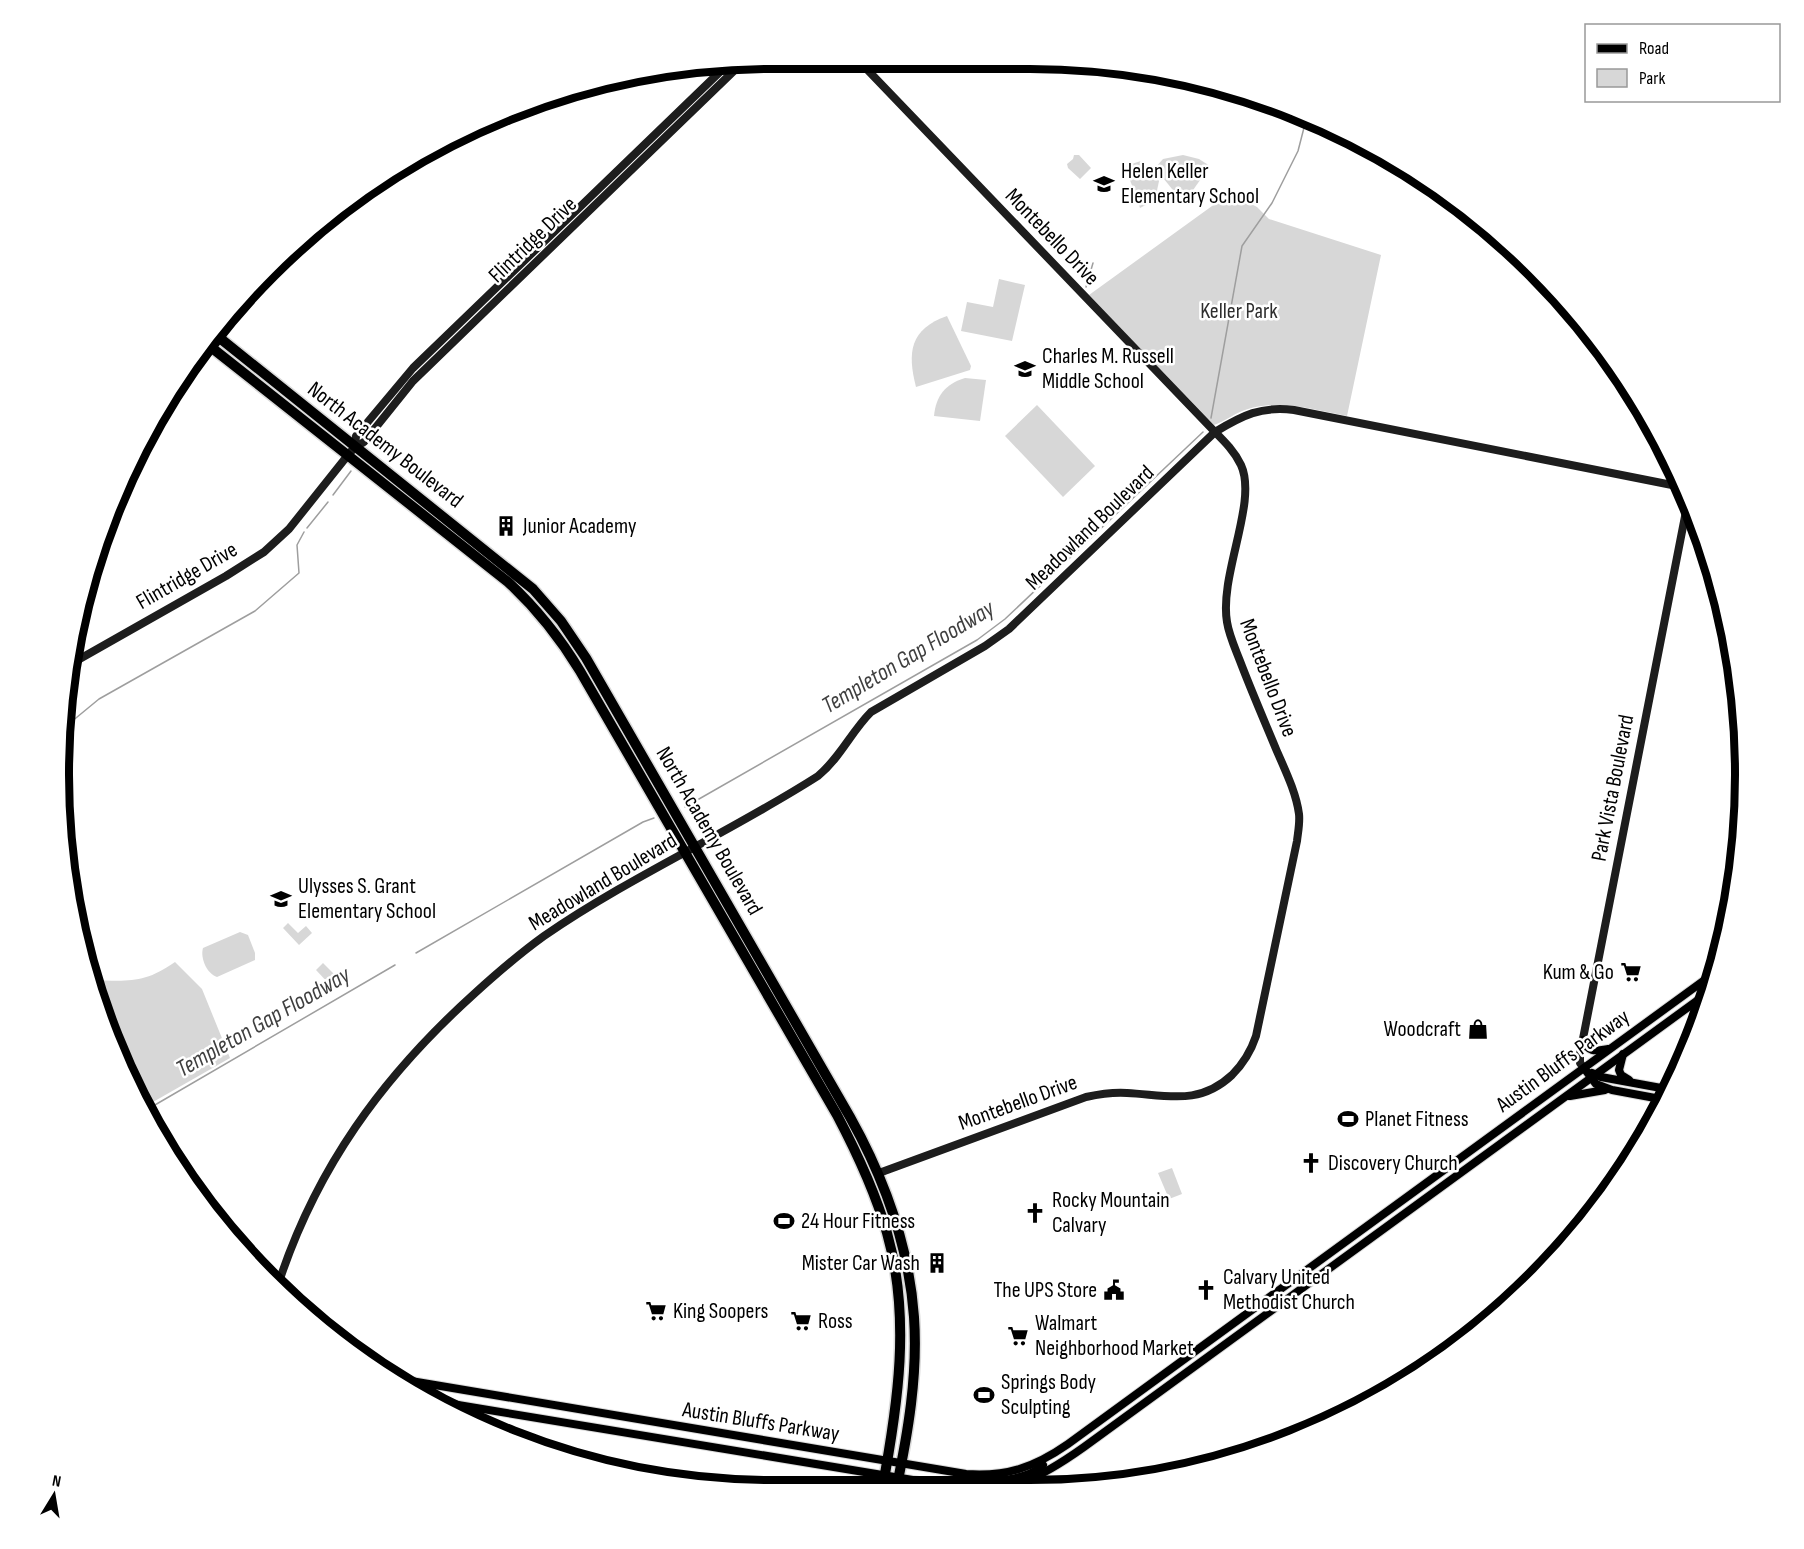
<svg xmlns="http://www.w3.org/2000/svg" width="1804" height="1549" font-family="'Sofia Sans Condensed',sans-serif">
  <rect width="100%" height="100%" fill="#fff"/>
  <g fill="#d7d7d7">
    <path d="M 1074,155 L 1079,155 L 1091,168 L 1080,179 L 1068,168 L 1067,164 L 1073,159 Z"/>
    <path d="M 1183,155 L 1199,159 L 1210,166 L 1186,200 L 1181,200 L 1155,168 L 1163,159 Z"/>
    <path d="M 1141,161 L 1159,181 L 1155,200 L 1140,208 L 1125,166 Z"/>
    <path d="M 1230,193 L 1257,207 L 1269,219 L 1381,255 L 1347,416 C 1315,410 1281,399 1248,409 C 1236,412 1226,421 1214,425 L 1089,295 Z"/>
    <path d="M 999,279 L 1025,285 L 1012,341 L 961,331 L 967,302 L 993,307 Z"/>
    <path d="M 947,316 L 971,366 L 970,370 L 916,387 C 907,352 910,329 947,316 Z"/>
    <path d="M 965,378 L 986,380 L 980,421 L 934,416 C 936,396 945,384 965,378 Z"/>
    <path d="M 1037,405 L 1095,466 L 1063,497 L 1005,436 Z"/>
    <path d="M 288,923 L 298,933 L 306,926 L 312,933 L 299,945 L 283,928 Z"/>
    <path d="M 240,932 L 248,935 L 255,953 L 255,960 L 217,977 C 207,974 200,958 203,948 Z"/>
    <path d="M 175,962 L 202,989 L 230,1058 L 146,1106 L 97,1005 L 91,980 C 127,981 144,984 175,962 Z"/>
    <path d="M 323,963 L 336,976 L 346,970 L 350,978 L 341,984 L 337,981 L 331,986 L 316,970 Z"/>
    <path d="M 1172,1168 L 1182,1194 L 1169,1199 L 1158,1173 Z"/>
  </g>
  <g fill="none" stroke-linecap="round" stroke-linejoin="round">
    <g stroke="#9e9e9e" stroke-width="1.5">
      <path d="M 1086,287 L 1093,263"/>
      <path d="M 1211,418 L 1242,246 L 1272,203 L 1298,151 L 1307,116"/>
      <path d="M 333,495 L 351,471"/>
      <path d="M 307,528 L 328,502"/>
      <path d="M 65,727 L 99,699 L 255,611 L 299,573 L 297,545 L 304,532"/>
      <path d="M 685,807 L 977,640 L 1005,619 L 1203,432"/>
      <path d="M 416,953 L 643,822 L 654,818"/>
      <path d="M 148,1109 L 395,965"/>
    </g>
    <g stroke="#dbdbdb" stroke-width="10">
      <g id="primary">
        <path d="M 1583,1040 C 1589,1053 1595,1051 1608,1049"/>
        <path d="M 1623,1054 L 1619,1070 L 1621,1075 L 1629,1080"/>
        <path d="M 1584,1068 L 1596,1084 L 1612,1090 L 1666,1100"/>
        <path d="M 1592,1073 L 1601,1077 L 1672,1090"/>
        <path d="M 1570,1096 L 1605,1090"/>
        <path d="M 393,1378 L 966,1474 C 1007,1477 1035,1467 1068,1444 L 1717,971"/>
        <path d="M 434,1401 L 955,1487 C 1011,1494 1039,1479 1084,1447 L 1709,992"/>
        <path d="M 989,1489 L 991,1484 L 996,1482 C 1011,1479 1033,1476 1043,1465"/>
      </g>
    </g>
    <g stroke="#dbdbdb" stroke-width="13">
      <g id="highway">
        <path d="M 216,335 L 533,589 L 561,621 L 586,658 L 850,1117 C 884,1178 909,1246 914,1317 C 918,1375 908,1433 896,1490"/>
        <path d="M 207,344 L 508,582 C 537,609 560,638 580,671 L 837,1115 C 857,1153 875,1191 887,1233 C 911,1317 898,1405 882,1490"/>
      </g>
    </g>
    <g stroke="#1d1d1d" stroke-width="8">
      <path d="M 858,60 L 1215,432 C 1225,442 1235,452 1241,465 C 1258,502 1219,575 1227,622 C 1229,635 1235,648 1240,661 C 1251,690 1264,720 1276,749 C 1285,770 1296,792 1299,814 C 1300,823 1298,832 1297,841 L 1256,1036 C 1251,1051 1243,1064 1232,1075 C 1199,1106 1167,1095 1127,1093 C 1113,1092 1100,1094 1086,1097 L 879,1173"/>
      <path d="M 355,447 L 356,436 L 413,368 L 727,65"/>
      <path d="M 69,665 L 226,576 L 264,552 L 289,529 L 348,455 L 355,447 L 364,442 L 413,381 L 742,63"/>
      <path d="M 1584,1068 L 1580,1063 L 1580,1054 L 1688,501"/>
      <path d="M 277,1288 C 315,1169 382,1077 474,994 C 496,974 519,954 544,936 C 631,876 729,833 818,776 C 840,758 851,732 871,712 L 985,646 L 1009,629 L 1215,432 C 1243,415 1261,406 1294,410 L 1682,487"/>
    </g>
    <use href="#primary" stroke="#000" stroke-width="8"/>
    <use href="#highway" stroke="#000" stroke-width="10"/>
  </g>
  <defs>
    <g id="school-bare" transform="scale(1.62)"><path d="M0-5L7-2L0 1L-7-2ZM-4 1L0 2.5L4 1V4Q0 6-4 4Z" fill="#000" stroke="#fff" stroke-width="2.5" paint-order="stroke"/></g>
    <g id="building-bare" transform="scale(1.62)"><path d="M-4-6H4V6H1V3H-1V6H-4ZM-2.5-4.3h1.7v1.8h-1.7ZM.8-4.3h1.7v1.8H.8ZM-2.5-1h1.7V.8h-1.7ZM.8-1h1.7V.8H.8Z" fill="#000" stroke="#fff" stroke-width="2.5" paint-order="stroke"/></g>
    <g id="supermarket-bare" transform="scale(1.62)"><path d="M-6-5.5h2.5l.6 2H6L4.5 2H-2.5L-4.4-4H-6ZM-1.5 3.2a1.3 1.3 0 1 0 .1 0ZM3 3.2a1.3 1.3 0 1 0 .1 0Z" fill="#000" stroke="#fff" stroke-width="2.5" paint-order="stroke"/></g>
    <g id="shop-bare" transform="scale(1.62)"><path d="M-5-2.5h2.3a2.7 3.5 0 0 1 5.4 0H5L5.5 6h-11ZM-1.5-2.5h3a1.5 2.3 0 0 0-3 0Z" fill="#000" stroke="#fff" stroke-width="2.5" paint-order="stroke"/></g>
    <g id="stadium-bare" transform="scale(1.62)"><path d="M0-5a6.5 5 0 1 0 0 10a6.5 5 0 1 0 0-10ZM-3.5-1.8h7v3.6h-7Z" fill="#000" stroke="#fff" stroke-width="2.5" paint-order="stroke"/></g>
    <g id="church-bare" transform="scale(1.62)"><path d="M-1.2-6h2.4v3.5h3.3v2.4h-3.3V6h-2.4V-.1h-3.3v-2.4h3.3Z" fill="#000" stroke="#fff" stroke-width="2.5" paint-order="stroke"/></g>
    <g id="civic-bare" transform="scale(1.62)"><path d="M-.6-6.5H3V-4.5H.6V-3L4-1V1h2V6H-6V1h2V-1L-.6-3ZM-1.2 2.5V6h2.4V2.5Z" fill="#000" stroke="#fff" stroke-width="2.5" paint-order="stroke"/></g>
  </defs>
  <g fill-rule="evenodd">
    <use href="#school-bare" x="1104" y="184"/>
    <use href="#school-bare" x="1025" y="369"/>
    <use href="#building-bare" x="506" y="526"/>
    <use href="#school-bare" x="281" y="899"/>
    <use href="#supermarket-bare" x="1631" y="972"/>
    <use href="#shop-bare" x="1478" y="1029"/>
    <use href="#stadium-bare" x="1348" y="1119"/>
    <use href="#church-bare" x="1311" y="1163"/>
    <use href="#church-bare" x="1035" y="1213"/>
    <use href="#stadium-bare" x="784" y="1221"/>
    <use href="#building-bare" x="937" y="1263"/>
    <use href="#civic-bare" x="1114" y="1290"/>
    <use href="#church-bare" x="1206" y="1290"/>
    <use href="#supermarket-bare" x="656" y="1311"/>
    <use href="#supermarket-bare" x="801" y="1321"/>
    <use href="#supermarket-bare" x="1018" y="1336"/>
    <use href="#stadium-bare" x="984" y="1395"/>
  </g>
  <g text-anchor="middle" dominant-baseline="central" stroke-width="5" stroke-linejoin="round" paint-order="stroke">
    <g font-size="22" fill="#000" stroke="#fff" text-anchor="start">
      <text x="1121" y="171">Helen Keller<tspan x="1121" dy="25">Elementary School</tspan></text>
      <text x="1042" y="356">Charles M. Russell<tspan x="1042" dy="25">Middle School</tspan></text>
      <text x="523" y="526">Junior Academy</text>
      <text x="298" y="886">Ulysses S. Grant<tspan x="298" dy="25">Elementary School</tspan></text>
      <text x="1614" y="972" text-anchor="end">Kum &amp; Go</text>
      <text x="1461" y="1029" text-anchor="end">Woodcraft</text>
      <text x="1365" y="1119">Planet Fitness</text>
      <text x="1328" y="1163">Discovery Church</text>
      <text x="1052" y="1200">Rocky Mountain<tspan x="1052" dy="25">Calvary</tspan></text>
      <text x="801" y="1221">24 Hour Fitness</text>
      <text x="920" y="1263" text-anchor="end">Mister Car Wash</text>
      <text x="1223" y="1277">Calvary United<tspan x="1223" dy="25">Methodist Church</tspan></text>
      <text x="1097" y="1290" text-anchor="end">The UPS Store</text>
      <text x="673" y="1311">King Soopers</text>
      <text x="818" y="1321">Ross</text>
      <text x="1035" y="1323">Walmart<tspan x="1035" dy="25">Neighborhood Market</tspan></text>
      <text x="1001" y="1382">Springs Body<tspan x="1001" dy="25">Sculpting</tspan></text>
    </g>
    <g font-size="22" fill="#000" stroke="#fff">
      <text transform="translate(1052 237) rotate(46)">Montebello Drive</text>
      <text transform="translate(533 240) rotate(-44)">Flintridge Drive</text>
      <text transform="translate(385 445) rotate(38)">North Academy Boulevard</text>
      <text transform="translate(1090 528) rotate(-44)">Meadowland Boulevard</text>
      <text transform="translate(187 576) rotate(-30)">Flintridge Drive</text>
      <text transform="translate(1268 678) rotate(69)">Montebello Drive</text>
      <text transform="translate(1613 788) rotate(-79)">Park Vista Boulevard</text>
      <text transform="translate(709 831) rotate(60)">North Academy Boulevard</text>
      <text transform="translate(603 882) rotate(-31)">Meadowland Boulevard</text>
      <text transform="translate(1563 1061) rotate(-36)">Austin Bluffs Parkway</text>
      <text transform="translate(1018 1103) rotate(-20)">Montebello Drive</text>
      <text transform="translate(761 1422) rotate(9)">Austin Bluffs Parkway</text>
    </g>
    <g font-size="22" fill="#2e2e2e" stroke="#fff">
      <text x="1239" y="311">Keller Park</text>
    </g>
    <g font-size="24" font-style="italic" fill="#3f3f3f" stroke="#fff">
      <text transform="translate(908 657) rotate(-31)">Templeton Gap Floodway</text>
      <text transform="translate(263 1022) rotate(-30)">Templeton Gap Floodway</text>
    </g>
  </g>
  <path d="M0 0H1804V1549H0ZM774 69H1030A705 705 0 0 1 1735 774V775A705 705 0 0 1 1030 1480H774A705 705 0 0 1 69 775V774A705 705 0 0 1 774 69Z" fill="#fff" fill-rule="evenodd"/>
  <path fill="none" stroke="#000" stroke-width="8" d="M774 69H1030A705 705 0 0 1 1735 774V775A705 705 0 0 1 1030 1480H774A705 705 0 0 1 69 775V774A705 705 0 0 1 774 69Z"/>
  <rect x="1585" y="24" width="195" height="78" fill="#ffffff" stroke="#999999" stroke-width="1.5"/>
  <rect x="1597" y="44" width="30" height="9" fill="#000000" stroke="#999999" stroke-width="1.5"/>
  <text x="1639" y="54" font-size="18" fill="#000000">Road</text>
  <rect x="1597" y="69" width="30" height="18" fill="#d7d7d7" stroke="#999999" stroke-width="1.5"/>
  <text x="1639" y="84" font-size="18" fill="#000000">Park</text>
  <g transform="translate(54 1495) rotate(11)" stroke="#ffffff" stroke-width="4.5" paint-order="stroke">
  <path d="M0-4.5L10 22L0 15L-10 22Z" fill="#000000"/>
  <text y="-9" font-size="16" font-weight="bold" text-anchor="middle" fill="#000000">N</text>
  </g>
</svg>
